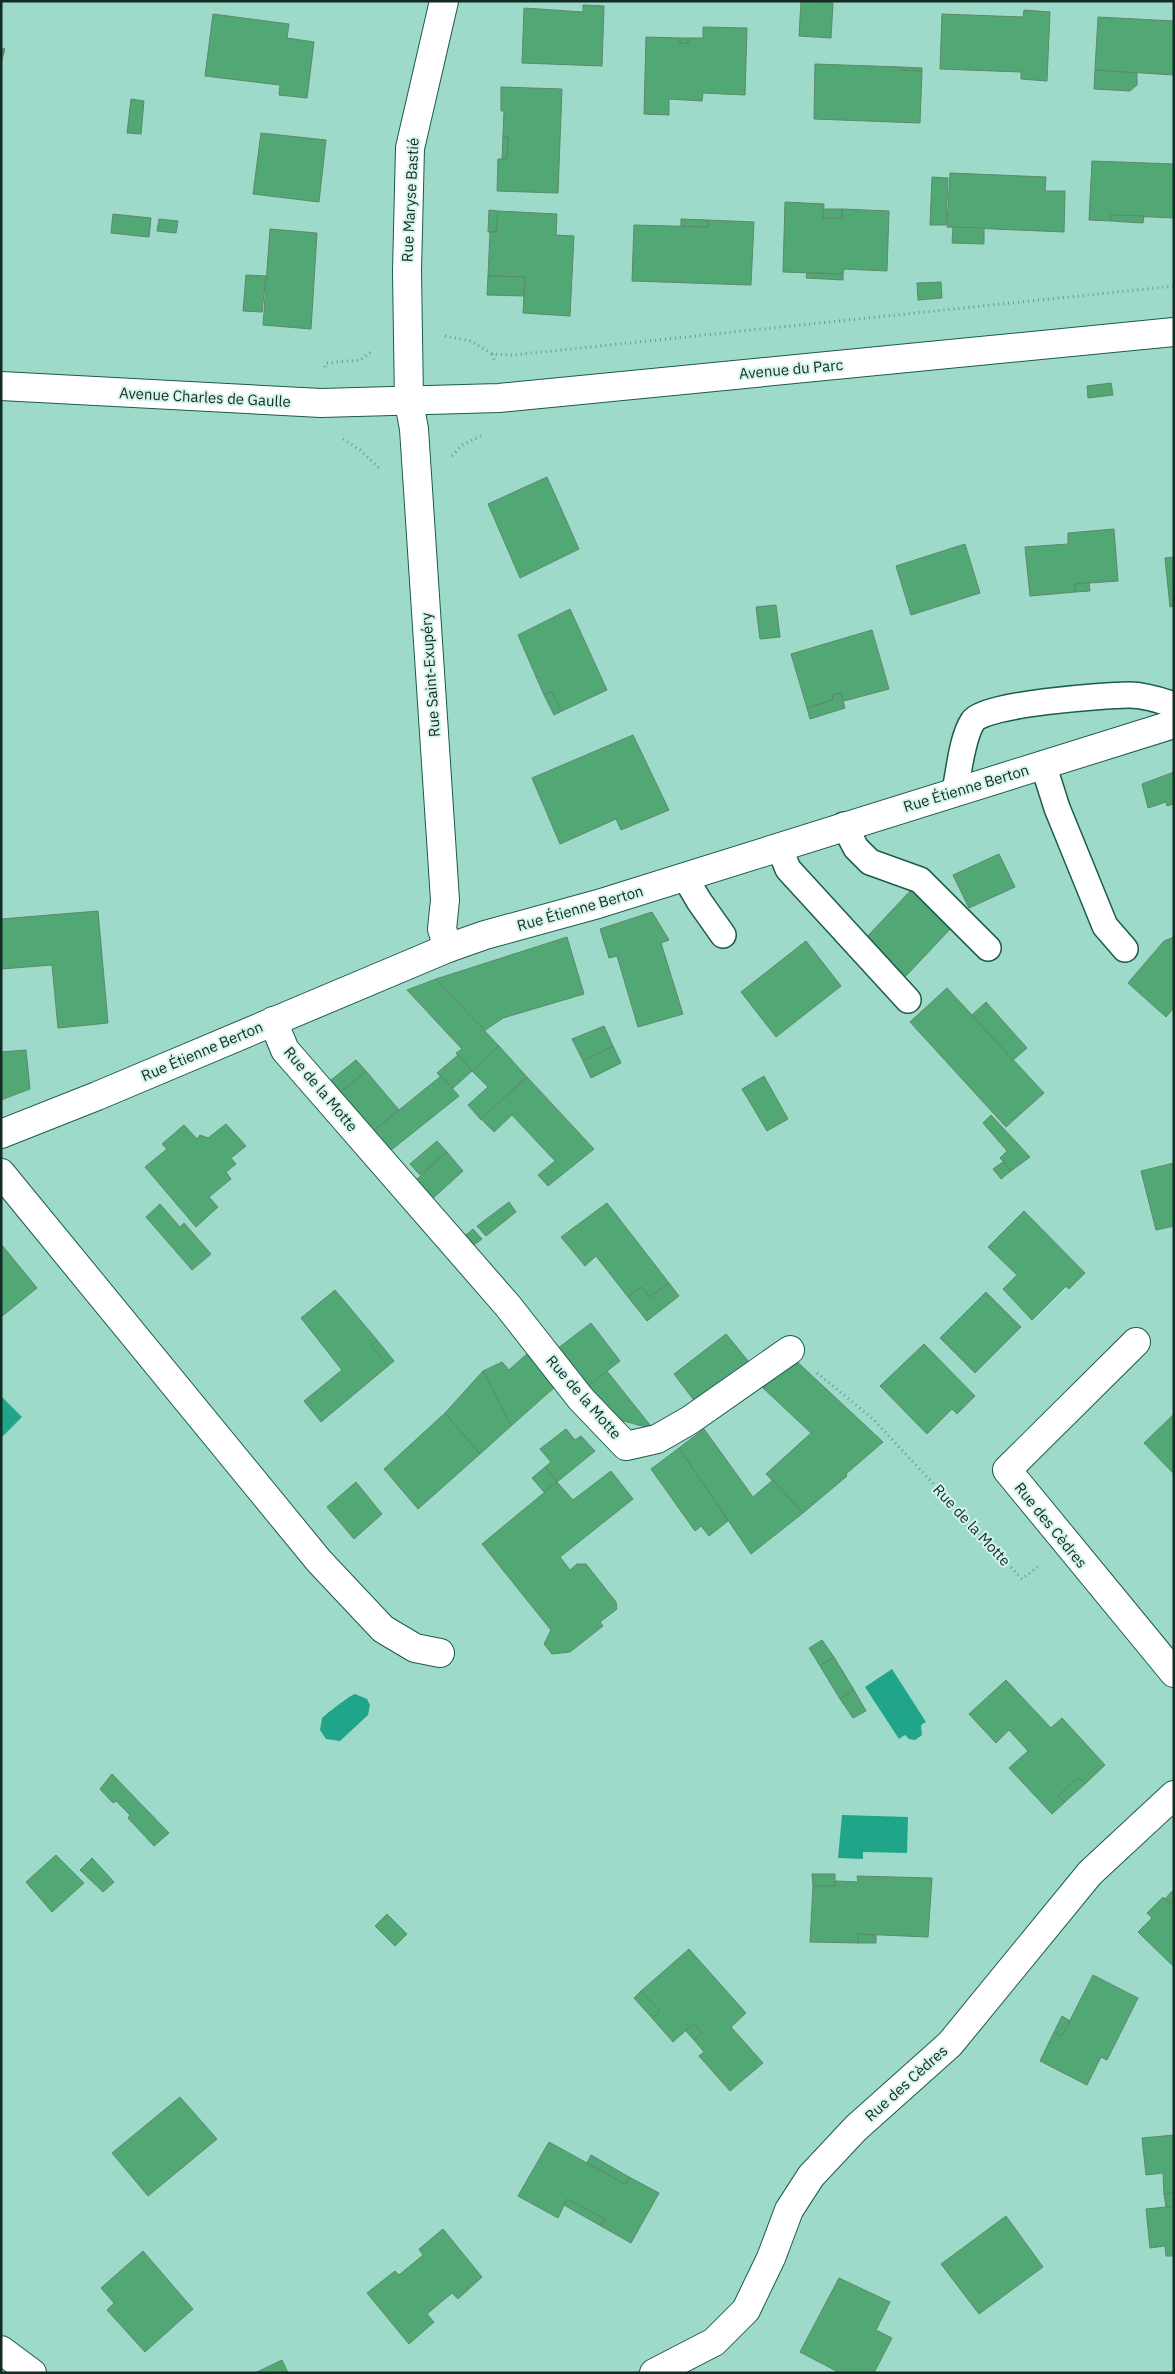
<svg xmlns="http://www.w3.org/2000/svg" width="1175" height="2374" font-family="'IBM Plex Sans',sans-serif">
  <rect width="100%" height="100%" fill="#9ddac9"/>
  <g fill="#20a58b">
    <path d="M 1,1396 L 22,1417 L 1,1438 Z"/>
    <path d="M 892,1669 L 926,1722 L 921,1725 L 922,1735 L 915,1740 L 909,1739 L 905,1735 L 899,1739 L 865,1687 Z"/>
    <path d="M 355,1694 L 367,1699 L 370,1705 L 368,1715 L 340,1741 L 326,1739 L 320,1730 L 322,1718 C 326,1714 349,1696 355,1694 Z"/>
    <path d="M 842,1815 L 908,1817 L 907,1853 L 863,1852 L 863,1859 L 838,1858 Z"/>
  </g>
  <g fill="#51a874" stroke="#5c896b">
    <path d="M 801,1 L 833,3 L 831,38 L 799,36 Z"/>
    <path d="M 583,5 L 604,6 L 602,66 L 522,63 L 524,8 L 583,12 Z"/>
    <path d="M 1024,10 L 1050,12 L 1047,81 L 1021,79 L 1021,72 L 940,69 L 942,14 L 1023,17 Z"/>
    <path d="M 213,14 L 289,24 L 287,38 L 314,42 L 307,98 L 279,95 L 280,85 L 205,76 Z"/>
    <path d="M 1098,17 L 1174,21 L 1174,75 L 1095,70 Z"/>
    <path d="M 703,27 L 747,28 L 745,95 L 703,93 L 702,101 L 669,99 L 669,115 L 644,114 L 646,37 L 680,38 L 680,43 L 688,43 L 688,38 L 703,38 Z"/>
    <rect x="680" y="38" width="8" height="5"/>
    <path d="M 1,48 L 5,49 L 1,63 Z"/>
    <path d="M 815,64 L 902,67 L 901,70 L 922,71 L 920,123 L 814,119 Z"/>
    <path d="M 902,67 L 922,68 L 922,71 L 901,70 Z"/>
    <path d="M 1095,70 L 1137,73 L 1137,85 L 1130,91 L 1094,89 Z"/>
    <path d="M 501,87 L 562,89 L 558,193 L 497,191 L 498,159 L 507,159 L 508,137 L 503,136 L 504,111 L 501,111 Z"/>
    <path d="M 131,99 L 144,101 L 141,134 L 127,133 Z"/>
    <path d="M 261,133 L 326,140 L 319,202 L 253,194 Z"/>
    <path d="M 503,136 L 508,137 L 507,159 L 502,159 Z"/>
    <path d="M 1092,161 L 1174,164 L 1174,218 L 1111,215 L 1111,221 L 1089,220 Z"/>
    <path d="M 950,173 L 1046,177 L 1045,191 L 1065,191 L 1064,232 L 947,227 Z"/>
    <path d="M 932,177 L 948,178 L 946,225 L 930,225 Z"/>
    <path d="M 785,202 L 824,204 L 823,218 L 842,218 L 842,209 L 889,211 L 887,271 L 844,269 L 843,274 L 783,272 Z"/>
    <rect x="823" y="209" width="19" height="9"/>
    <path d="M 489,210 L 498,211 L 496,232 L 488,232 Z"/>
    <path d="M 498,211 L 557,214 L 556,235 L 574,236 L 570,316 L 523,313 L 525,277 L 488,276 L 490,232 L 496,232 Z"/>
    <path d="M 113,214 L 151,218 L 149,237 L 111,233 Z"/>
    <path d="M 1111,215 L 1144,216 L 1143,223 L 1111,221 Z"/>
    <path d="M 159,219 L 178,221 L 176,233 L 157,231 Z"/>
    <path d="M 681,219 L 708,220 L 708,227 L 681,227 Z"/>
    <path d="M 708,220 L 754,222 L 751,285 L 632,281 L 634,225 L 708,227 Z"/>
    <path d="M 953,227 L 984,228 L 984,244 L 952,243 Z"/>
    <path d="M 270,229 L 317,233 L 311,329 L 263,325 Z"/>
    <path d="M 807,273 L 843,274 L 843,280 L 806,278 Z"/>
    <path d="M 246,275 L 266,276 L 262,312 L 243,311 Z"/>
    <path d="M 488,276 L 525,277 L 524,296 L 487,295 Z"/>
    <path d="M 941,282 L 942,298 L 918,300 L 917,283 Z"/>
    <path d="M 1111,383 L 1113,395 L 1088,398 L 1087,386 Z"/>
    <path d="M 547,477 L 579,549 L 520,578 L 488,504 Z"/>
    <path d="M 1114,529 L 1118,581 L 1075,584 L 1075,592 L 1030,596 L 1025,547 L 1068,544 L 1068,533 Z"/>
    <path d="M 965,544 L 980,593 L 911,615 L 896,566 Z"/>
    <path d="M 1174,557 L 1174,606 L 1170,607 L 1165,558 Z"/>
    <path d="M 1089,583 L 1090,591 L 1075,592 L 1075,584 Z"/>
    <path d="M 776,605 L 780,637 L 760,639 L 756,607 Z"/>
    <path d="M 570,609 L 607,690 L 562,711 L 552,692 L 544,695 L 518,635 Z"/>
    <path d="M 872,630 L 889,689 L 844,701 L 841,693 L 832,695 L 833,700 L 807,708 L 791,654 Z"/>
    <path d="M 552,692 L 562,711 L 554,715 L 544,695 Z"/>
    <path d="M 841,693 L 845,708 L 810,719 L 807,708 L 833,700 L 832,695 Z"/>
    <path d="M 633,735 L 669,810 L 621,830 L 616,819 L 560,844 L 532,778 Z"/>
    <path d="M 1174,772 L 1174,804 L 1167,806 L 1166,802 L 1148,808 L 1142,784 Z"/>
    <path d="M 999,854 L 1015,887 L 969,908 L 953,875 Z"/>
    <path d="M 913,888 L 953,926 L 905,977 L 864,940 Z"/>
    <path d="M 98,911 L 108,1023 L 58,1028 L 52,965 L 1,969 L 1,919 Z"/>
    <path d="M 652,912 L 669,940 L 661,943 L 683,1014 L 638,1027 L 617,956 L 609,958 L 600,929 Z"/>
    <path d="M 567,937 L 584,994 L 503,1018 L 484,1031 L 436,979 Z"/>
    <path d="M 1174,937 L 1174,1008 L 1166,1017 L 1128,983 L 1164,941 Z"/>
    <path d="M 806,941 L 841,986 L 776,1037 L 741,992 Z"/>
    <path d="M 436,979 L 499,1046 L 472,1071 L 456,1053 L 462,1049 L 407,990 Z"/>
    <path d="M 947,988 L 1044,1093 L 1006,1127 L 910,1022 Z"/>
    <path d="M 986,1002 L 1027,1048 L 1013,1060 L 972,1015 Z"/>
    <path d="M 604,1026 L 613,1046 L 583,1061 L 572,1039 Z"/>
    <path d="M 499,1046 L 527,1077 L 481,1120 L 468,1105 L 488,1087 L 472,1071 Z"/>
    <path d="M 613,1046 L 621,1063 L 591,1078 L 583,1061 Z"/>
    <path d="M 26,1050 L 30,1089 L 1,1100 L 1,1052 Z"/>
    <path d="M 458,1055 L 472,1071 L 452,1089 L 437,1073 Z"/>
    <path d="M 356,1060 L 366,1071 L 341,1092 L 331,1080 Z"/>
    <path d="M 366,1071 L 399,1110 L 373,1131 L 341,1092 Z"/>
    <path d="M 441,1076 L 459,1096 L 390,1151 L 373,1131 Z"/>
    <path d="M 764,1076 L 788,1119 L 767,1131 L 742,1089 Z"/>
    <path d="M 527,1077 L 594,1149 L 548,1186 L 538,1175 L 555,1161 L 512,1115 L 494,1132 L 481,1119 Z"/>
    <path d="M 991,1115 L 1030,1157 L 1011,1171 L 1000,1158 L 1007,1151 L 983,1123 Z"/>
    <path d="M 226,1124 L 246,1146 L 231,1158 L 236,1164 L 226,1172 L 231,1179 L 209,1197 L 218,1207 L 196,1227 L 145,1167 L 167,1149 L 162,1144 L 184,1125 L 197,1139 L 200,1135 L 208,1138 Z"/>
    <path d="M 437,1141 L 447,1152 L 420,1175 L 410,1164 Z"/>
    <path d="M 447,1152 L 463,1171 L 431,1200 L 416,1180 Z"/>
    <path d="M 1003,1162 L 1011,1171 L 1001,1179 L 993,1169 Z"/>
    <path d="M 1174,1163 L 1174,1226 L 1156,1230 L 1141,1171 Z"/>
    <path d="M 509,1202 L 516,1212 L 486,1236 L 477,1226 Z"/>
    <path d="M 607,1203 L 669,1283 L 650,1297 L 641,1287 L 628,1297 L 596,1256 L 585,1266 L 561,1237 Z"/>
    <path d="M 160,1204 L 180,1227 L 184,1223 L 211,1254 L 192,1270 L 146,1217 Z"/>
    <path d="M 1024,1211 L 1085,1273 L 1069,1289 L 1066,1286 L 1032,1320 L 1003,1289 L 1017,1275 L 988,1247 Z"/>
    <path d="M 473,1229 L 482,1239 L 474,1245 L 466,1235 Z"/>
    <path d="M 1,1244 L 37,1288 L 1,1317 Z"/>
    <path d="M 669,1283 L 679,1296 L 647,1321 L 628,1297 L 641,1287 L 650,1297 Z"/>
    <path d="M 335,1290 L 377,1340 L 371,1345 L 388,1366 L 321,1422 L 304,1401 L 342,1370 L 301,1318 Z"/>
    <path d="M 986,1292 L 1021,1327 L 975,1373 L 940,1338 Z"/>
    <path d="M 591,1323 L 620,1361 L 588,1386 L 557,1349 Z"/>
    <path d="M 726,1334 L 749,1362 L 696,1403 L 674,1374 Z"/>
    <path d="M 377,1340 L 394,1361 L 388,1366 L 371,1345 Z"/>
    <path d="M 924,1344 L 975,1396 L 957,1414 L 952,1409 L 927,1434 L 880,1386 Z"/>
    <path d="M 528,1353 L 556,1386 L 511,1426 L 483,1371 L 502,1362 L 509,1370 Z"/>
    <path d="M 792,1357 L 883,1442 L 846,1474 L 847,1476 L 803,1513 L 766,1474 L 811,1433 L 763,1388 Z"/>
    <path d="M 483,1371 L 511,1426 L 480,1454 L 445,1413 Z"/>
    <path d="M 607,1371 L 650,1425 L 646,1427 L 616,1419 L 588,1386 Z"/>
    <path d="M 445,1413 L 480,1454 L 418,1509 L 384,1469 Z"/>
    <path d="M 1174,1414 L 1174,1474 L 1144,1443 Z"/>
    <path d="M 566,1429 L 575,1440 L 581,1436 L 595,1451 L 557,1482 L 545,1467 L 551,1462 L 540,1449 Z"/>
    <path d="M 704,1429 L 753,1497 L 773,1480 L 803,1513 L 751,1554 L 679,1448 Z"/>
    <path d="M 679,1448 L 728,1521 L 709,1536 L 701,1526 L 695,1531 L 651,1469 Z"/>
    <path d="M 545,1467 L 557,1482 L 544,1492 L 532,1478 Z"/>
    <path d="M 611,1471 L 633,1499 L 560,1557 L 570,1570 L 577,1564 L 586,1564 L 616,1602 L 617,1609 L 600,1622 L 603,1626 L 570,1652 L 552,1654 L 544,1644 L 551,1630 L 482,1544 L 557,1482 L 573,1500 Z"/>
    <path d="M 356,1482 L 382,1514 L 354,1539 L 327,1507 Z"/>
    <path d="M 822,1640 L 834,1657 L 820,1666 L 809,1648 Z"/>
    <path d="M 834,1657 L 854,1690 L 840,1699 L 820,1666 Z"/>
    <path d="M 1006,1680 L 1051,1728 L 1062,1718 L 1105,1765 L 1085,1784 L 1078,1777 L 1058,1796 L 1065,1802 L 1052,1814 L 1009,1768 L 1028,1751 L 1009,1730 L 996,1743 L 969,1714 Z"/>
    <path d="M 854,1690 L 866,1711 L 853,1718 L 840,1699 Z"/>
    <path d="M 112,1774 L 169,1833 L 154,1846 L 128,1818 L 130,1815 L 116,1801 L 113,1803 L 100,1789 Z"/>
    <path d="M 1078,1777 L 1085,1784 L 1065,1802 L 1058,1796 Z"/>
    <path d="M 56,1855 L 84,1883 L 52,1912 L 26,1882 Z"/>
    <path d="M 92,1858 L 114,1882 L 103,1892 L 80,1870 Z"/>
    <path d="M 812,1874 L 835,1874 L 835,1886 L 813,1886 Z"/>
    <path d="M 857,1876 L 932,1878 L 928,1937 L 858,1934 L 858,1943 L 810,1942 L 813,1886 L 835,1886 L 835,1881 L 858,1882 Z"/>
    <path d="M 1172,1891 L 1174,1898 L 1169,1903 L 1165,1899 Z"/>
    <path d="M 1163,1897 L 1169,1903 L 1174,1898 L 1174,1967 L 1138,1932 L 1152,1918 L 1147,1913 Z"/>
    <path d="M 387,1914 L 407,1934 L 395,1946 L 375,1926 Z"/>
    <path d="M 858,1934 L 876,1935 L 876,1943 L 858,1943 Z"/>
    <path d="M 689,1949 L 746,2013 L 731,2027 L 763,2063 L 730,2091 L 699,2056 L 704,2052 L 694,2040 L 702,2033 L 694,2023 L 673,2042 L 652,2018 L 660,2011 L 641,1991 Z"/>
    <path d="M 1093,1975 L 1138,1998 L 1107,2060 L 1101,2057 L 1087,2085 L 1040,2061 L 1054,2032 L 1062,2036 Z"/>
    <path d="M 641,1991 L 660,2011 L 652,2018 L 634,1998 Z"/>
    <path d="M 1062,2016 L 1070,2021 L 1062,2036 L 1054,2032 Z"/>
    <path d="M 694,2023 L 702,2033 L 694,2040 L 686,2031 Z"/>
    <path d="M 180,2097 L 217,2139 L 148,2196 L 112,2153 Z"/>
    <path d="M 1174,2135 L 1174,2193 L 1164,2194 L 1163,2173 L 1146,2175 L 1142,2138 Z"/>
    <path d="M 549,2142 L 625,2184 L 629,2177 L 659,2193 L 631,2243 L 601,2226 L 605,2219 L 567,2199 L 558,2218 L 518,2196 Z"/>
    <path d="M 591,2155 L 629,2177 L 625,2184 L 587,2163 Z"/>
    <path d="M 1174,2193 L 1174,2207 L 1166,2207 L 1164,2194 Z"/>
    <path d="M 567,2199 L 605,2219 L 601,2226 L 564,2205 Z"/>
    <path d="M 1166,2207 L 1174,2207 L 1174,2256 L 1166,2256 L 1165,2246 L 1150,2248 L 1146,2209 Z"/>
    <path d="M 1006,2216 L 1043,2267 L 979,2314 L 941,2264 Z"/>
    <path d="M 443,2229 L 482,2277 L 458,2299 L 452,2293 L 427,2314 L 434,2322 L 409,2344 L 367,2293 L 395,2271 L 399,2275 L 423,2255 L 419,2249 Z"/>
    <path d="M 143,2251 L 193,2309 L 145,2352 L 107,2310 L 114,2303 L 101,2288 Z"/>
    <path d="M 839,2278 L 890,2302 L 876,2330 L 892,2338 L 874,2373 L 840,2373 L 800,2352 Z"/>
    <path d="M 282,2360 L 288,2373 L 255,2373 Z"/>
  </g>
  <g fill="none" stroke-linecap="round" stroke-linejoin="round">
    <g stroke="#1d5b4d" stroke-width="28">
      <g id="lane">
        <path d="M 1043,764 L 1057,808 L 1105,926 L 1125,949"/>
        <path d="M 955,791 C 959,772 962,737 973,721 C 984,704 1105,695 1129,695 C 1144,695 1160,700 1174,705"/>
        <path d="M 844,825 L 856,848 L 870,862 L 920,880 L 988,948"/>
        <path d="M 779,847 L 788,869 L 908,1000"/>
        <path d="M 685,877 L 699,901 L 723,935"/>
      </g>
    </g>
    <g stroke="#1d5b4d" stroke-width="30">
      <g id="street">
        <path d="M 444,1 L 410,148 L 407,271 L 409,402 L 414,429 L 445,900 L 442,929 L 448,948"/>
        <path d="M 273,1021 L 285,1050 L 508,1306 L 581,1399 L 626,1446 L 657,1439 L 690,1420 L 790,1350"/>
        <path d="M 1,1134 L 97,1096 L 448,948 L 485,935 L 598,904 L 1174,724"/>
        <path d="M 1,1173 L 319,1561 L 383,1629 L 415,1648 L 440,1653"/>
        <path d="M 1136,1342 L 1007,1470 L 1174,1673"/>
        <path d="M 1,2350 L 32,2373"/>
        <path d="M 654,2373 L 714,2342 L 746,2310 L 771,2258 L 789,2210 L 811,2176 L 856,2128 L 950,2044 L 1090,1873 L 1174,1795"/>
      </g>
    </g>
    <g stroke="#1d5b4d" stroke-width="30">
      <path id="secondary" d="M 1,386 L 321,403 L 499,398 L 1174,332"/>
    </g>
    <g stroke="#6a998c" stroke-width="3" stroke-dasharray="1 4" stroke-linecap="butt">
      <path d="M 445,336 L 471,341 L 492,354 L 513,355 L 1174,286"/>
      <path d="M 492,354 L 495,362"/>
      <path d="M 325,367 L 326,363 L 360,360 L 372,351"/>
      <path d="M 343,439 L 360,450 L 379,468"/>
      <path d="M 452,456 L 462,445 L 481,436"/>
      <path d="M 817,1373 L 873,1419 L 1022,1579 L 1040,1565"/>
    </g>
    <use href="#lane" stroke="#fff" stroke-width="25"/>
    <use href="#street" stroke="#fff" stroke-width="28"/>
    <use href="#secondary" stroke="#fff" stroke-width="28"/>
  </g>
  <g text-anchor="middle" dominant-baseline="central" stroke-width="4" stroke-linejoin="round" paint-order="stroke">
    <g font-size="15" fill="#122b25" stroke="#d6f4eb">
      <text transform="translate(410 200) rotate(-87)">Rue Maryse Bastié</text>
      <text transform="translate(791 369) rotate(-5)">Avenue du Parc</text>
      <text transform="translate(205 397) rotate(3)">Avenue Charles de Gaulle</text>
      <text transform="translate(430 675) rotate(-94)">Rue Saint-Exupéry</text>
      <text transform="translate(966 788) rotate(-17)">Rue Étienne Berton</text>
      <text transform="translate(580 908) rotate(-16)">Rue Étienne Berton</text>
      <text transform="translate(202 1051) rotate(-23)">Rue Étienne Berton</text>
      <text transform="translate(321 1089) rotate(50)">Rue de la Motte</text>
      <text transform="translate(584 1397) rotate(49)">Rue de la Motte</text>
      <text transform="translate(972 1525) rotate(47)">Rue de la Motte</text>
      <text transform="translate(1051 1525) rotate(51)">Rue des Cèdres</text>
      <text transform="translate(906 2083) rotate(-42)">Rue des Cèdres</text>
    </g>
  </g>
  <rect width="1175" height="2374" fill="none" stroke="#122b25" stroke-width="5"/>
</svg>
